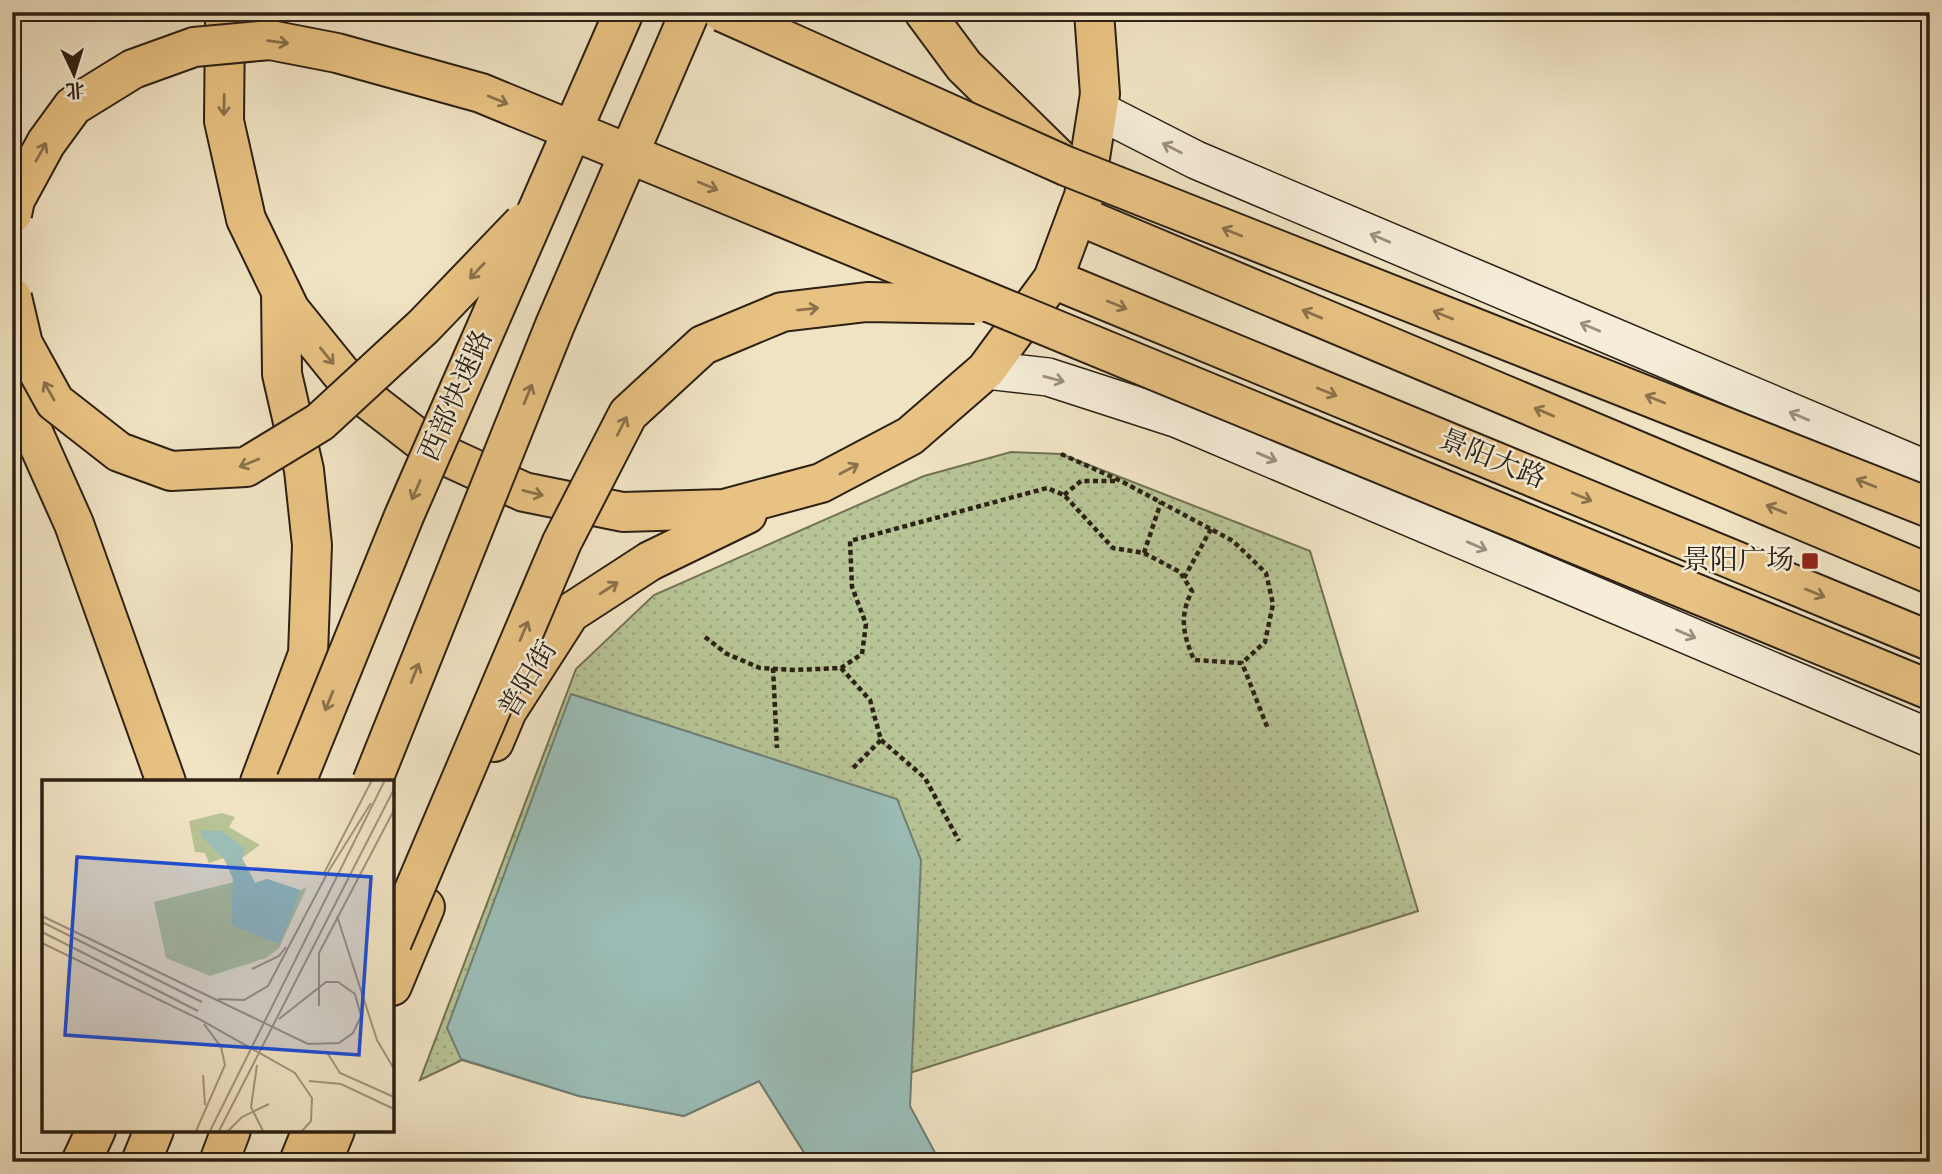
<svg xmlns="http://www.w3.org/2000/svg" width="1942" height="1174" font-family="Vollkorn,'Noto Serif SC',serif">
  <defs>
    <pattern id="park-dots" width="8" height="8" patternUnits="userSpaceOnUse" patternTransform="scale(1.75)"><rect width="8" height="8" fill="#b7c495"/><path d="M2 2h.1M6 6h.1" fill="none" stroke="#9ea880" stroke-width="1.8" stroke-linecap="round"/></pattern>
  </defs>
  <rect width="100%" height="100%" fill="#f0e3c3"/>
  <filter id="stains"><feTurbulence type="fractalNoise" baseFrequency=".00286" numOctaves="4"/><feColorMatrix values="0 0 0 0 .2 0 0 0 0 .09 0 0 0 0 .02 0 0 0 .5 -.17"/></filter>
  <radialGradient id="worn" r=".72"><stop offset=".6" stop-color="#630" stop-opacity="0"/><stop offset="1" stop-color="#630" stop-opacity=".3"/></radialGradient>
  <path fill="url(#park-dots)" stroke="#727255" stroke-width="2" d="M 1011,452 L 1061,454 L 1310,551 L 1418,911 L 897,1077 L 810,1162 L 759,1081 L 684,1116 L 579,1096 L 462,1060 L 420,1080 L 576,669 L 654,595 L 924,476 Z"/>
  <path fill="#9bbeb8" stroke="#6f7f77" stroke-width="2" d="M 571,694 L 897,799 L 921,860 L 910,1106 L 940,1162 L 810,1162 L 759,1081 L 684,1116 L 579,1096 L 461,1059 L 447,1028 Z"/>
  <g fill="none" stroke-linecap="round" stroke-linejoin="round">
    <g stroke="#2c2115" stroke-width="40">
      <g id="secondary">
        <path d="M 1098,110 L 1196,160 L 1930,471"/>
        <path d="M 986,370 L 1048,377 L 1178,419 L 1930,738"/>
      </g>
    </g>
    <g stroke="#2c2115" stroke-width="42">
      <g id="primary">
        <path d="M 227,12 L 225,21 L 224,121 L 246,219 L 290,310 L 353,388 L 433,450 L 524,492 L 623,512 L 724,509 L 821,483 L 910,436 L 986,370 L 1053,279 L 1084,196 L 1100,94 L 1094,12"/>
        <path d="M 1077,215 L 1930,574"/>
        <path d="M 1053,279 L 1930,641"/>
        <path d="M 12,385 L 74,524 L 166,782"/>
        <path d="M 494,742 L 507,711 L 570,613 L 650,561 L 747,514"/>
        <path d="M 260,782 L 308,654 L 312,545 L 304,470 L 282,374 L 281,292"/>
        <path d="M 392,986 L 425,907"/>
        <path d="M 81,1162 L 96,1130"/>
        <path d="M 322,1162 L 335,1130"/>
      </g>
    </g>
    <g stroke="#2c2115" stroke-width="42">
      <g id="highway">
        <path d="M 924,12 L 964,66 L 1065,165"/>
        <path d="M 141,1162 L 154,1130"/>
        <path d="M 219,1162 L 231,1130"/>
        <path d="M 299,1162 L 312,1130"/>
      </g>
    </g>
    <g stroke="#2c2115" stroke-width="4.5" stroke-dasharray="5 3.5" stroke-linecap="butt">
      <path d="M 1061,454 L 1121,481 L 1233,541 L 1266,573 L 1273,604 L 1265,642 L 1242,663"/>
      <path d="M 1064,495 L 1081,481 L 1117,481"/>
      <path d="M 1144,553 L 1161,502"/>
      <path d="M 1184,578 L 1211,529"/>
      <path d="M 705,637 L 727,654 L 760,668 L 794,670 L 841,668 L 862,654 L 866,624 L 852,587 L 850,541 L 1047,488 L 1064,495 L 1113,548 L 1144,553 L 1180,572 L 1192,591 C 1179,617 1183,634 1194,660 L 1242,663 L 1268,729"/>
      <path d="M 773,668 L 777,748"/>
      <path d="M 841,668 L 870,700 L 881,740 L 852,769"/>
      <path d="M 881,740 L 925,778 L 959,841"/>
    </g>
    <use href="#secondary" stroke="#f5edd8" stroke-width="37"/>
    <use href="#primary" stroke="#e8c282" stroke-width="38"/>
    <use href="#highway" stroke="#e8c282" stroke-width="38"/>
    <g stroke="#2c2115" stroke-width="42" stroke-linecap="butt">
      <g id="highway-bridge">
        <path d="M 722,12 L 1066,166 L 1930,508"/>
        <path d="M 12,214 L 15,200 L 46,143 L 73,106 L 133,69 L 194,47 L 270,40 L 337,53 L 481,93 L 1930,690"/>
        <path d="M 12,297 L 23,344 L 55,402 L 119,452 L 171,471 L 246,467 L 320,422 L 424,326 L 523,223"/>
        <path d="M 296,782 L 404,516 L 624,12"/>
        <path d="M 372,782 L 555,325 L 690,12"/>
        <path d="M 392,942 L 562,542 L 628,414 L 703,345 L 782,312 L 867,302 L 975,304"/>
      </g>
    </g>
    <use href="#highway-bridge" stroke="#e8c282" stroke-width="38"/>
  </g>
  <defs><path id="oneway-shaft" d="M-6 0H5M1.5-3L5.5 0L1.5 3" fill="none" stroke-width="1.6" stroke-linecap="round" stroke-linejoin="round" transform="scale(1.75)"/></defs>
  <g stroke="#8a724c">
    <use href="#oneway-shaft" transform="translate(278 42) rotate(8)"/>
    <use href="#oneway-shaft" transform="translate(498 100) rotate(22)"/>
    <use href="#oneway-shaft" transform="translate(224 105) rotate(91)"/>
    <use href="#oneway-shaft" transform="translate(41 152) rotate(-61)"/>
    <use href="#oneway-shaft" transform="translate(708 186) rotate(22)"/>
    <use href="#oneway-shaft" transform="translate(1232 232) rotate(-158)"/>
    <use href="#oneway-shaft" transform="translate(477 271) rotate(133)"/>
    <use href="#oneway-shaft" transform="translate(1117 305) rotate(22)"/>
    <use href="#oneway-shaft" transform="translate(808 309) rotate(-6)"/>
    <use href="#oneway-shaft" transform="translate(1312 314) rotate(-157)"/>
    <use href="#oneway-shaft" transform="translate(1443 315) rotate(-158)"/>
    <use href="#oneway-shaft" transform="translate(327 356) rotate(51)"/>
    <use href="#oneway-shaft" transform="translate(49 391) rotate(-119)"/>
    <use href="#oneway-shaft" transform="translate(1327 392) rotate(22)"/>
    <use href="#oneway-shaft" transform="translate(528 394) rotate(-68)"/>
    <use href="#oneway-shaft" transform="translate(1655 399) rotate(-158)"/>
    <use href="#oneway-shaft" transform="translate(1544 412) rotate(-157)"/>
    <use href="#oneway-shaft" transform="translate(622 426) rotate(-63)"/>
    <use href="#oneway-shaft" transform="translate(249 463) rotate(158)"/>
    <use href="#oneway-shaft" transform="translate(849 469) rotate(-28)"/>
    <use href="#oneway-shaft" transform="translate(1866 483) rotate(-158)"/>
    <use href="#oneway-shaft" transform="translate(416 490) rotate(114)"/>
    <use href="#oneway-shaft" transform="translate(533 493) rotate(14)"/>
    <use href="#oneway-shaft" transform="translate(1582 497) rotate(22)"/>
    <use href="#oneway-shaft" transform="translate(1776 509) rotate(-157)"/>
    <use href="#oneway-shaft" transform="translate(609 588) rotate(-33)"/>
    <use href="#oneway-shaft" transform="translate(1815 593) rotate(22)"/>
    <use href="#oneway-shaft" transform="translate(524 631) rotate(-67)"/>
    <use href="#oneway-shaft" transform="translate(415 673) rotate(-68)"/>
    <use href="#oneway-shaft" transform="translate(329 701) rotate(112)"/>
  </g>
  <g stroke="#9b9180">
    <use href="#oneway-shaft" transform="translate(1172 148) rotate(-153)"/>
    <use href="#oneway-shaft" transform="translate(1380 238) rotate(-157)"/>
    <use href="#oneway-shaft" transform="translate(1590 327) rotate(-157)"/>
    <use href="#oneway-shaft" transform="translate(1054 379) rotate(15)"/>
    <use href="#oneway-shaft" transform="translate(1799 416) rotate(-157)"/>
    <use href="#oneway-shaft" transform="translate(1267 457) rotate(23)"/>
    <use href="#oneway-shaft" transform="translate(1477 546) rotate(23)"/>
    <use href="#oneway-shaft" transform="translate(1686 634) rotate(23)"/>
  </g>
  <rect fill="#8f2418" stroke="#f5edd8" stroke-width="2.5" x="1801" y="552" width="18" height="18" rx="3.5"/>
  <g text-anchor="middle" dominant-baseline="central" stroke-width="5" stroke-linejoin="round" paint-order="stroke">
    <g font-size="28" fill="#2c2115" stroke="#f5edd8">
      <text transform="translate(457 396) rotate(-66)">西部快速路</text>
      <text transform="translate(1492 460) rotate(22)">景阳大路</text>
      <text transform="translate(529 680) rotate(-59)">普阳街</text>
    </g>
    <g font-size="28" fill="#2c2115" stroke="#f5edd8" text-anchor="end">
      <text x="1794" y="561">景阳广场</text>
    </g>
  </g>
  <g transform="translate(42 780)">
    <rect width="352" height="352" fill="#f0e3c3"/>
    <path d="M 180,33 L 193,37 L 187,47 L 218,65 L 200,78 L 213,103 L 225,99 L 258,110 L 265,107 L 237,168 L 224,178 L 168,196 L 124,178 L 112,122 L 192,102 L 182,78 L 167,83 L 163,73 L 153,72 L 147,41 Z" fill="#b7c495"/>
    <path d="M 160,50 L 180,51 L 203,69 L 200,78 L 213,103 L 225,99 L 258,110 L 238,164 L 189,145 L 191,98 L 182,79 L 159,56 Z" fill="#9bbeb8"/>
    <path fill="none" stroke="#a2957d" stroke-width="2" d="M 281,95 L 330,0M 0,136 L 266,264 L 297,263 L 311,253 L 319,236 L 313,214 L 296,202 L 284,202 L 237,239M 295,136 L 335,260 L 352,289M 0,142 L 160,222M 0,152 L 156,231M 0,163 L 157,239 L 253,293 L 270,318 L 269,341 L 260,351M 210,189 L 237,176 L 244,167M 176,219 L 202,220 L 226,206 L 286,92 L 329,23M 277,226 L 277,173 L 352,30M 284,271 L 298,293 L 352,317M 215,285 L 209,327 L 221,351M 161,295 L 163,325M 267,301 L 299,304 L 352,329M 154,351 L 183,285 L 179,267 L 162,244M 168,351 L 343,0M 177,351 L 352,9M 186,351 L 200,337 L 227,324"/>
    <path fill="#1d4ed8" fill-opacity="0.15" stroke="#1d4ed8" stroke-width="3.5" d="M 35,77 L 329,97 L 317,275 L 23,255 Z"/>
    <rect width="352" height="352" fill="none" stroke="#2c2115" stroke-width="3.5"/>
  </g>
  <rect width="1942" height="1174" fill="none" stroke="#f0e3c3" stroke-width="42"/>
  <rect x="14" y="14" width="1914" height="1146" fill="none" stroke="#2c2115" stroke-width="3.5"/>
  <rect x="21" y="21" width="1900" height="1132" fill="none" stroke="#2c2115" stroke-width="2"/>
  <g transform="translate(74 74) rotate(176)" stroke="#f5edd8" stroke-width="5" paint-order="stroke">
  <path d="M0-5L12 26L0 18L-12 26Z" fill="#2c2115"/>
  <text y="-10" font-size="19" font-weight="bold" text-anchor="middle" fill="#2c2115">北</text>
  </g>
  <rect width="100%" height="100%" filter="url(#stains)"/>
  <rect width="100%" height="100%" fill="url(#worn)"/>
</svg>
